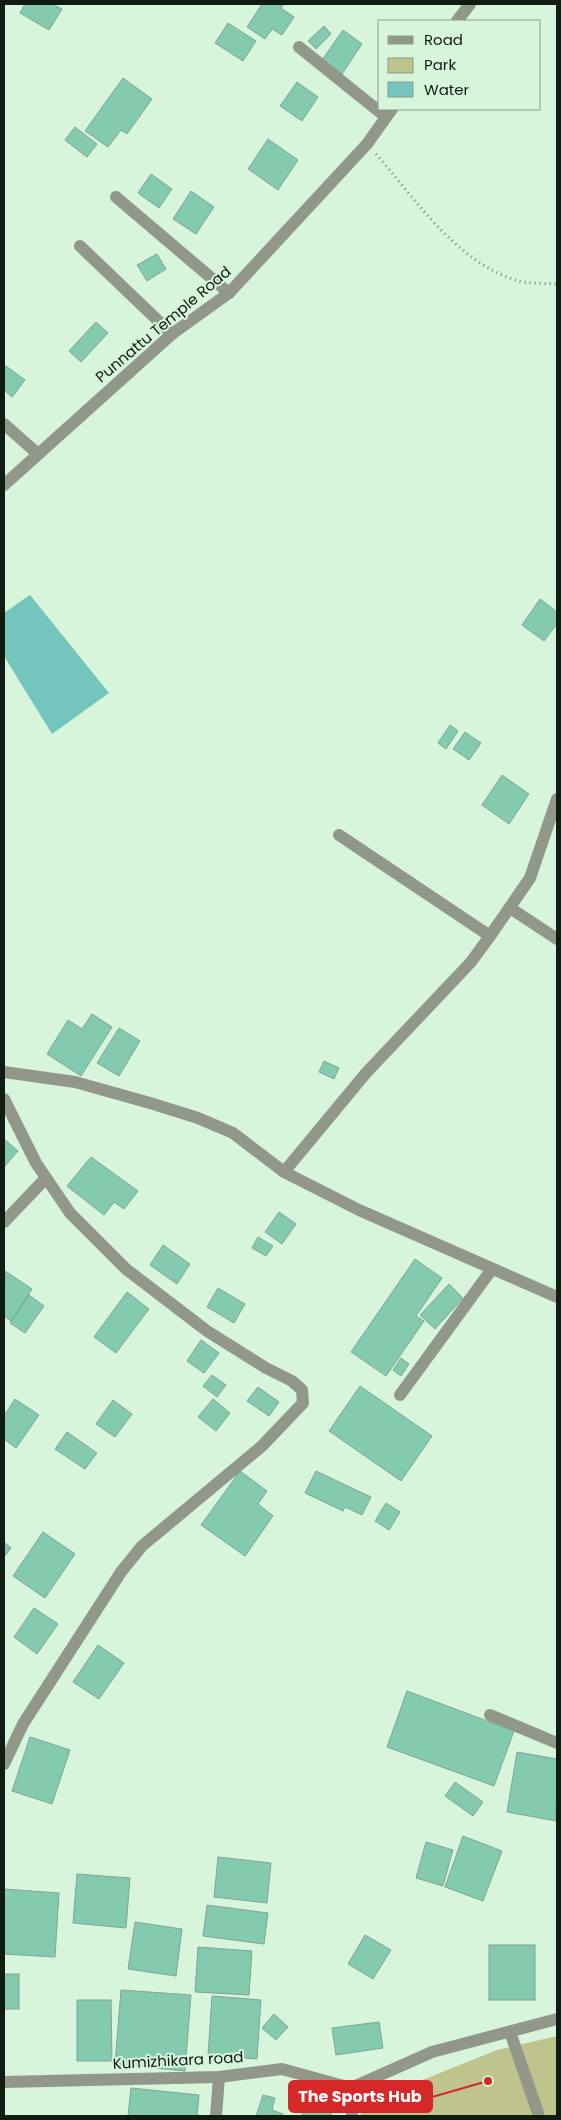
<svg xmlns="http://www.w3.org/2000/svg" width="561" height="2120" font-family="Poppins,sans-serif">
  <rect width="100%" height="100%" fill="#d7f5db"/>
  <path fill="#bfc38c" d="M 557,2036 L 557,2116 L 361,2116 L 361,2111 L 368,2102 L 497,2050 Z"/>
  <path fill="#73c5bd" d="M 30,595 L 109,693 L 52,734 L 4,656 L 4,613 Z"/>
  <g fill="#83caaf" stroke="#80a596">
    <path d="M 25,4 L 52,4 L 62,9 L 49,30 L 20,13 Z"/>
    <path d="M 262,4 L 284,4 L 281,8 L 294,17 L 282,35 L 272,29 L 265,39 L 247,27 Z"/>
    <path d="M 228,23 L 256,41 L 243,61 L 215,43 Z"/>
    <path d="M 324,26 L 331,34 L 316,49 L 308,41 Z"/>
    <path d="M 343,30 L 362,44 L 342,74 L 322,60 Z"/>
    <path d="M 123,78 L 152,99 L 127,134 L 121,130 L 108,147 L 85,131 Z"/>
    <path d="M 297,82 L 318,97 L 302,121 L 280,106 Z"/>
    <path d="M 75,127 L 97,144 L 87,157 L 65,140 Z"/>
    <path d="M 268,139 L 298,160 L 278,190 L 248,169 Z"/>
    <path d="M 151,174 L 172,189 L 159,208 L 138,193 Z"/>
    <path d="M 191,191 L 214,207 L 196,234 L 173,219 Z"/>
    <path d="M 157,254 L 166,269 L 147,281 L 137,265 Z"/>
    <path d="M 96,322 L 108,333 L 81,362 L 69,351 Z"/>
    <path d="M 6,366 L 25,380 L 12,397 L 4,390 L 4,369 Z"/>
    <path d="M 540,599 L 557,612 L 557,624 L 544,641 L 522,625 Z"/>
    <path d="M 450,725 L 458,731 L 446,749 L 438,743 Z"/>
    <path d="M 465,732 L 481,743 L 469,760 L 453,749 Z"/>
    <path d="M 502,775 L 529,794 L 509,824 L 482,805 Z"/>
    <path d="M 92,1014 L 112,1027 L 81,1076 L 47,1054 L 68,1020 L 82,1029 Z"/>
    <path d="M 119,1028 L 140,1041 L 119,1076 L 97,1063 Z"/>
    <path d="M 324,1061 L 339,1068 L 334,1079 L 319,1072 Z"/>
    <path d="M 4,1139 L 18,1151 L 4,1167 Z"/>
    <path d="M 91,1157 L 138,1191 L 124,1209 L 114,1202 L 104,1215 L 67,1186 Z"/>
    <path d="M 279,1212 L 296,1224 L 282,1244 L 265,1232 Z"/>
    <path d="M 258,1237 L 273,1246 L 266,1256 L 252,1248 Z"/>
    <path d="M 163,1245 L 190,1264 L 177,1284 L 150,1265 Z"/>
    <path d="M 415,1259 L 442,1278 L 416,1316 L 424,1321 L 386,1376 L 351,1352 Z"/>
    <path d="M 5,1271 L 32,1289 L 11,1321 L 4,1316 Z"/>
    <path d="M 449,1284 L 463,1298 L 435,1329 L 420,1315 Z"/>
    <path d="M 218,1288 L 245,1304 L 234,1323 L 207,1307 Z"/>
    <path d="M 127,1292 L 149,1309 L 116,1353 L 94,1337 Z"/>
    <path d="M 29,1295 L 44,1306 L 25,1333 L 10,1323 Z"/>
    <path d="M 201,1340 L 219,1353 L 204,1373 L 187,1361 Z"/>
    <path d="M 401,1358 L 409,1364 L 401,1376 L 393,1370 Z"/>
    <path d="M 212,1375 L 226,1385 L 217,1397 L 203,1386 Z"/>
    <path d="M 360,1386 L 432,1436 L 401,1481 L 329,1431 Z"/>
    <path d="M 258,1387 L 279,1402 L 269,1416 L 247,1401 Z"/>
    <path d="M 15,1399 L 39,1415 L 16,1448 L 4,1439 L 4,1416 Z"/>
    <path d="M 213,1399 L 230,1413 L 216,1431 L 198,1417 Z"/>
    <path d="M 113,1400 L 132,1414 L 115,1437 L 96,1424 Z"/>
    <path d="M 67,1432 L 97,1453 L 85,1469 L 55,1449 Z"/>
    <path d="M 240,1471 L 267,1491 L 258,1504 L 273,1516 L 245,1556 L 201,1525 Z"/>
    <path d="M 316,1471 L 371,1497 L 362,1515 L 345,1507 L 343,1511 L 305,1493 Z"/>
    <path d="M 386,1503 L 400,1512 L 389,1530 L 375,1521 Z"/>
    <path d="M 43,1532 L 75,1554 L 45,1598 L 13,1576 Z"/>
    <path d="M 4,1542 L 11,1548 L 4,1557 Z"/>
    <path d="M 34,1608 L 58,1624 L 37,1654 L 14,1637 Z"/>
    <path d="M 98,1645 L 124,1663 L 99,1699 L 73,1682 Z"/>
    <path d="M 407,1691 L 514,1731 L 494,1786 L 387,1747 Z"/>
    <path d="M 30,1737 L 70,1750 L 52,1804 L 12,1791 Z"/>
    <path d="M 517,1752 L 557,1759 L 556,1821 L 507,1812 Z"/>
    <path d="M 455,1782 L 483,1802 L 473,1816 L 445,1796 Z"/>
    <path d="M 463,1836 L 502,1851 L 483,1901 L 445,1887 Z"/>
    <path d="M 426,1842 L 453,1850 L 443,1886 L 416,1878 Z"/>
    <path d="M 218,1857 L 271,1863 L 267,1903 L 214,1897 Z"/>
    <path d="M 77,1874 L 130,1878 L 126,1928 L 73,1923 Z"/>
    <path d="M 4,1889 L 59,1893 L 55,1957 L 4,1954 Z"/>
    <path d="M 207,1905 L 268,1913 L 264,1944 L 203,1936 Z"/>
    <path d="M 135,1922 L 182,1929 L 176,1976 L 128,1969 Z"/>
    <path d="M 365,1935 L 391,1950 L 373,1979 L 348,1964 Z"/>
    <rect x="489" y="1945" width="46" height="55"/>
    <path d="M 198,1947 L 252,1951 L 249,1995 L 195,1992 Z"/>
    <rect x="4" y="1974" width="15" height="35"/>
    <path d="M 121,1990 L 191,1995 L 185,2071 L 115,2064 Z"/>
    <path d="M 212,1996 L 261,2000 L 257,2059 L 208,2055 Z"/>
    <path d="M 77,2000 L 111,2000 L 112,2061 L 77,2061 Z"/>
    <path d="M 274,2014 L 288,2027 L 276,2040 L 262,2028 Z"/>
    <path d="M 379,2022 L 383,2048 L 336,2055 L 332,2028 Z"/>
    <path d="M 131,2088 L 199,2095 L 197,2116 L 128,2116 Z"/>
    <path d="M 263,2095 L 275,2098 L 272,2110 L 283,2114 L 282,2116 L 256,2116 Z"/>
    <path d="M 303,2106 L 332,2108 L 331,2116 L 302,2116 Z"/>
  </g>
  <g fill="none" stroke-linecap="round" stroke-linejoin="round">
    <path stroke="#738776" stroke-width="3" stroke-dasharray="1 4" stroke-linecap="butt" d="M 376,154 C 416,200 455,260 515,280 C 527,284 544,283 557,284"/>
    <g stroke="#91988a" stroke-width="12">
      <path d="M 457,21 L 470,4"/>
      <path d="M 299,47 L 386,117"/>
      <path d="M 116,197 L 229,293"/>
      <path d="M 80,246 L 172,334"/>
      <path d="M 4,424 L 38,454"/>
      <path d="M 4,485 L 172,334 L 229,293 L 367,144 L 392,109"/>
      <path d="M 339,835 L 490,936"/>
      <path d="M 510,908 L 557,939"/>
      <path d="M 4,1072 L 75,1082 L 150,1103 L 198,1118 L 233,1133 L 284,1172 L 359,1210 L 557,1297"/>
      <path d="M 4,1099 L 36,1163 L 70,1213 L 126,1269 L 207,1331 L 266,1368 L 292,1381 L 302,1390 L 303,1403 L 262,1446 L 142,1546 L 121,1572 L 23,1724 L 4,1764"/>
      <path d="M 284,1172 L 366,1073 L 471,962 L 490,936 L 530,878 L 557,799"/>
      <path d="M 4,1222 L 46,1178"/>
      <path d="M 400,1395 L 492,1269"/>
      <path d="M 490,1715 L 557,1743"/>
      <path d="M 510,2032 L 538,2113"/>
      <path d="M 4,2082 L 219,2077 L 282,2069 L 351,2088"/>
      <path d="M 351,2088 L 432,2052 L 557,2019"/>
      <path d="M 351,2088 L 352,2116"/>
      <path d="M 216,2116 L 219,2077"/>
    </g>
  </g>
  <g text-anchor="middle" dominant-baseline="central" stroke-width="4" stroke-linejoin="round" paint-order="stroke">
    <g font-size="15" fill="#101b12" stroke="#d7f5db">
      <text transform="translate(163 324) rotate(-40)">Punnattu Temple Road</text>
      <text transform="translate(178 2060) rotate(-3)">Kumizhikara road</text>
    </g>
  </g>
  <path fill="none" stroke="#d62828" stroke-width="2" d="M488 2081L432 2097"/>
  <circle fill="#d62828" stroke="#d7f5db" stroke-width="2" cx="488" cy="2081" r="5"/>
  <rect fill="#d62828" stroke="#d62828" stroke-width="2" x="289" y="2081" width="143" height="31" rx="5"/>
  <g font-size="16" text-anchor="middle" font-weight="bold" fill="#fff">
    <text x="360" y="2102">The Sports Hub</text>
  </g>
  <rect width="561" height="2120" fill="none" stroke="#101b12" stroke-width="10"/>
  <rect x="378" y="20" width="162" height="90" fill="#d7f5db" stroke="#879e8b"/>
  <rect x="388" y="36" width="25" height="8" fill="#91988a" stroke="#879e8b"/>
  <text x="424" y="45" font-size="15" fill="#101b12">Road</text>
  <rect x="388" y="58" width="25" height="15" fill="#bfc38c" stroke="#879e8b"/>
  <text x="424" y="70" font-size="15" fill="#101b12">Park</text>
  <rect x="388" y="82" width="25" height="15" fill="#73c5bd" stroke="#879e8b"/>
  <text x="424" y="95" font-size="15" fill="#101b12">Water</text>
</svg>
